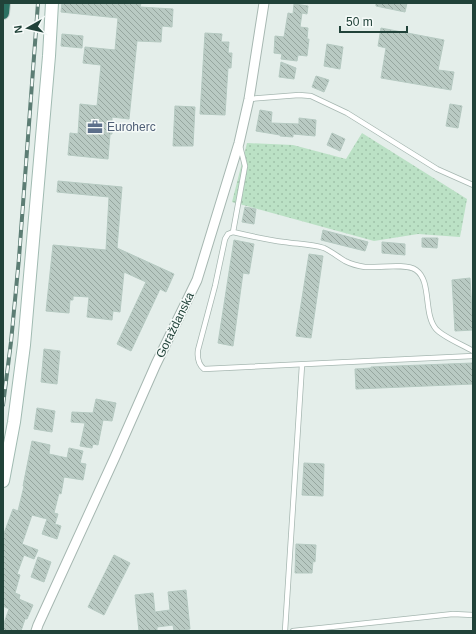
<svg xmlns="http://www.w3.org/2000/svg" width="476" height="634" font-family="Helvetica,sans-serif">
  <defs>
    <pattern id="green-dots" width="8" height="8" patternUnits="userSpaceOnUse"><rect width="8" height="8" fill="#bbe1c5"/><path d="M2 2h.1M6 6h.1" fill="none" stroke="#a0c2aa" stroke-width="1.8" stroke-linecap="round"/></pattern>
    <pattern id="building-back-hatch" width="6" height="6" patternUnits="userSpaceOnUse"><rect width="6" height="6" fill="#b9cac3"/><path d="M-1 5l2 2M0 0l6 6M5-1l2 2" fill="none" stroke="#96a69f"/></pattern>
  </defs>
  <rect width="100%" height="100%" fill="#e4eeea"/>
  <path fill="url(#green-dots)" d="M 362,133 L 467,199 L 460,237 L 418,234 L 374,241 L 232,202 L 247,143 L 293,145 L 346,159 Z"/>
  <g fill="url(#building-back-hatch)" stroke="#b5c9c1">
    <path d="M 62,3 L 141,3 L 140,7 L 173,9 L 172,27 L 162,26 L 161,42 L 137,41 L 129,119 L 112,117 L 112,134 L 110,134 L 108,159 L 68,155 L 70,133 L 78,134 L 80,104 L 97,106 L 101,65 L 83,63 L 85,47 L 115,50 L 118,18 L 61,12 Z"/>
    <path d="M 376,3 L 407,3 L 405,12 L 376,6 Z"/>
    <path d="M 294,4 L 308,6 L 307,14 L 302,13 L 300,27 L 308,28 L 307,39 L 309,39 L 307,56 L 298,55 L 297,61 L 281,59 L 282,54 L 274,53 L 275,36 L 284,37 L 288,13 L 293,14 Z"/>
    <path d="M 381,28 L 444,40 L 438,70 L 454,72 L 451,90 L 381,78 L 386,48 L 378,46 Z"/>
    <path d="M 205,33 L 222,34 L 221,42 L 229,42 L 228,53 L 232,53 L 231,68 L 228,68 L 225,115 L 200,114 Z"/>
    <path d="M 62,34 L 83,36 L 82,48 L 61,46 Z"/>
    <path d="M 327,44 L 343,47 L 340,69 L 324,66 Z"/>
    <path d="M 281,62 L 296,68 L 294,79 L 279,77 Z"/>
    <path d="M 316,76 L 329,80 L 324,92 L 312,87 Z"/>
    <path d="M 450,104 L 462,106 L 458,128 L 446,126 Z"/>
    <path d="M 175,106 L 195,107 L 193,146 L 173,146 Z"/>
    <path d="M 260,110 L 272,112 L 271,123 L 299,124 L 299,118 L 316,120 L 315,136 L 293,134 L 293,137 L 280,136 L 280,135 L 256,131 Z"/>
    <path d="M 332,133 L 345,139 L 340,151 L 327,145 Z"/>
    <path d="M 58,181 L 122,187 L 117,248 L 174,274 L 166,292 L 160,289 L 131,351 L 117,344 L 146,282 L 124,272 L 120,312 L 113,311 L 112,320 L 87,317 L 89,297 L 73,296 L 73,300 L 70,300 L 69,313 L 46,311 L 53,245 L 106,250 L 109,197 L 57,192 Z"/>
    <path d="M 245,207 L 256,209 L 254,224 L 242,222 Z"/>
    <path d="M 323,230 L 368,242 L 365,251 L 321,240 Z"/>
    <path d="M 422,238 L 438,238 L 437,248 L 422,247 Z"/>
    <path d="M 234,240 L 254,244 L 249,274 L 243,273 L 233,346 L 218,343 Z"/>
    <path d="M 382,242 L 405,244 L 405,255 L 382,253 Z"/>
    <path d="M 309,254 L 323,256 L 311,338 L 296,336 Z"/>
    <path d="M 470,278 L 473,330 L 455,331 L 452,280 Z"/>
    <path d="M 44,349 L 60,351 L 57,384 L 41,382 Z"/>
    <path d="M 473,363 L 473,384 L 356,389 L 355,369 L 371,368 L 371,367 Z"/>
    <path d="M 96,399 L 116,403 L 112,421 L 103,420 L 98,445 L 93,444 L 92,448 L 80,446 L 85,423 L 71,422 L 72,412 L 93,413 Z"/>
    <path d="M 37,408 L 55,411 L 52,432 L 34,429 Z"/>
    <path d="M 32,441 L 50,445 L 49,454 L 67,458 L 69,448 L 83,451 L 80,463 L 86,464 L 83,480 L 64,477 L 61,494 L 59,493 L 54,513 L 58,514 L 55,524 L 61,526 L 57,539 L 42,534 L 47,519 L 32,515 L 22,544 L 38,550 L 34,559 L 24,555 L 17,574 L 20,575 L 15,593 L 20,595 L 19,599 L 33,605 L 27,619 L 25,619 L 21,631 L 3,631 L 3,626 L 9,609 L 3,606 L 3,536 L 13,509 L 18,511 L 24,486 L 23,486 Z"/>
    <path d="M 304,463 L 324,464 L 323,496 L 302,495 Z"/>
    <path d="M 296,544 L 316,545 L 315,562 L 313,561 L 312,573 L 295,573 Z"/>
    <path d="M 114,555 L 130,563 L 104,615 L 88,607 Z"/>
    <path d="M 38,557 L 51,562 L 44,582 L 31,577 Z"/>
    <path d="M 186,590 L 190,629 L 174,631 L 173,625 L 157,627 L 157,631 L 139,631 L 135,595 L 153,593 L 155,612 L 170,610 L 168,592 Z"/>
  </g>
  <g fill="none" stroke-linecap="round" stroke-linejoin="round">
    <g stroke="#a6b7b1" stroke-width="6">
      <g id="lane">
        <path d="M 249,99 L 299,95 L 311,96 L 347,113 L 437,169 L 473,185"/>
        <path d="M 240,146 L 245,166 L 233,232 C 250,236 267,240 284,242 C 297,244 311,244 324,248 C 331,251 338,257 345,261 C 351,264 358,266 365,267 C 378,268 406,263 416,270 C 432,281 423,314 436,329 C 443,337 463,345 473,351"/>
        <path d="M 233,232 L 228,234 L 225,239 L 215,286 L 198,350 C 197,358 198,364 204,369 L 473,356"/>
        <path d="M 285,631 L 302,365"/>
        <path d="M 293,631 L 453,614 L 473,615"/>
      </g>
    </g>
    <g stroke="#a6b7b1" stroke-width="11">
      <path id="street" d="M 36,631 L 38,625 L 115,457 L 156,364 L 197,280 L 239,143 L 249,99 L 264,3"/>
    </g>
    <g stroke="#a1bbb2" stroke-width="14">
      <path id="secondary" d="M 3,481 L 14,422 L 24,345 L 49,56 L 52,3"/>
    </g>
    <g stroke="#c1cac8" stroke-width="14">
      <path id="highway" d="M 3,13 L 4,3"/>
    </g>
    <use href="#lane" stroke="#fff" stroke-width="4.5"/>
    <use href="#street" stroke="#fff" stroke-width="9"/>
    <use href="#secondary" stroke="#fff" stroke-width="12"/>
    <use href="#highway" stroke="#2b7062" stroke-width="12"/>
    <g stroke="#5c7d74" stroke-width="4">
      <path id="rail" d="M 3,405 L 11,342 L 19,258 L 38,3"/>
    </g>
    <use href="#rail" stroke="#f5faf8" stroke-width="2.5" stroke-dasharray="8" stroke-linecap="butt"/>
  </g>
  <defs>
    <g id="office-bare" transform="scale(1.2)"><path d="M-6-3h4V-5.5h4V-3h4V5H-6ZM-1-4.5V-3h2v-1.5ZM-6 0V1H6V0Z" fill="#5c6f8a" stroke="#f5faf8" stroke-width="2.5" paint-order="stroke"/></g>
  </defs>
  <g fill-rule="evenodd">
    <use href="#office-bare" x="95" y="127"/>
  </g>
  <g text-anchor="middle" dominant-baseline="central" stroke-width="3" stroke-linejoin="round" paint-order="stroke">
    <g font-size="12" fill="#4e5e75" stroke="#f5faf8" text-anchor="start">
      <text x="107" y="127">Euroherc</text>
    </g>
    <g font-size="12" fill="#214239" stroke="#f5faf8">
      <text transform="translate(175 325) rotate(-64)">Goraždanska</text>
    </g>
  </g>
  <rect width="476" height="634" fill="none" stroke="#214239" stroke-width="8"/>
  <g transform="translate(28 28) rotate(262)" stroke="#f5faf8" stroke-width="3" paint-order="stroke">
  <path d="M0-3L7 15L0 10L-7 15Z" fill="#214239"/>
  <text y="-6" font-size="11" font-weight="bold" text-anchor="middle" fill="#214239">N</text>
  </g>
  <path d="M340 26v6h67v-6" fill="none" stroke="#214239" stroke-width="2"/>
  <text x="346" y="26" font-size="12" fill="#214239" stroke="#f5faf8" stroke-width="3" paint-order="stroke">50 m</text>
</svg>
